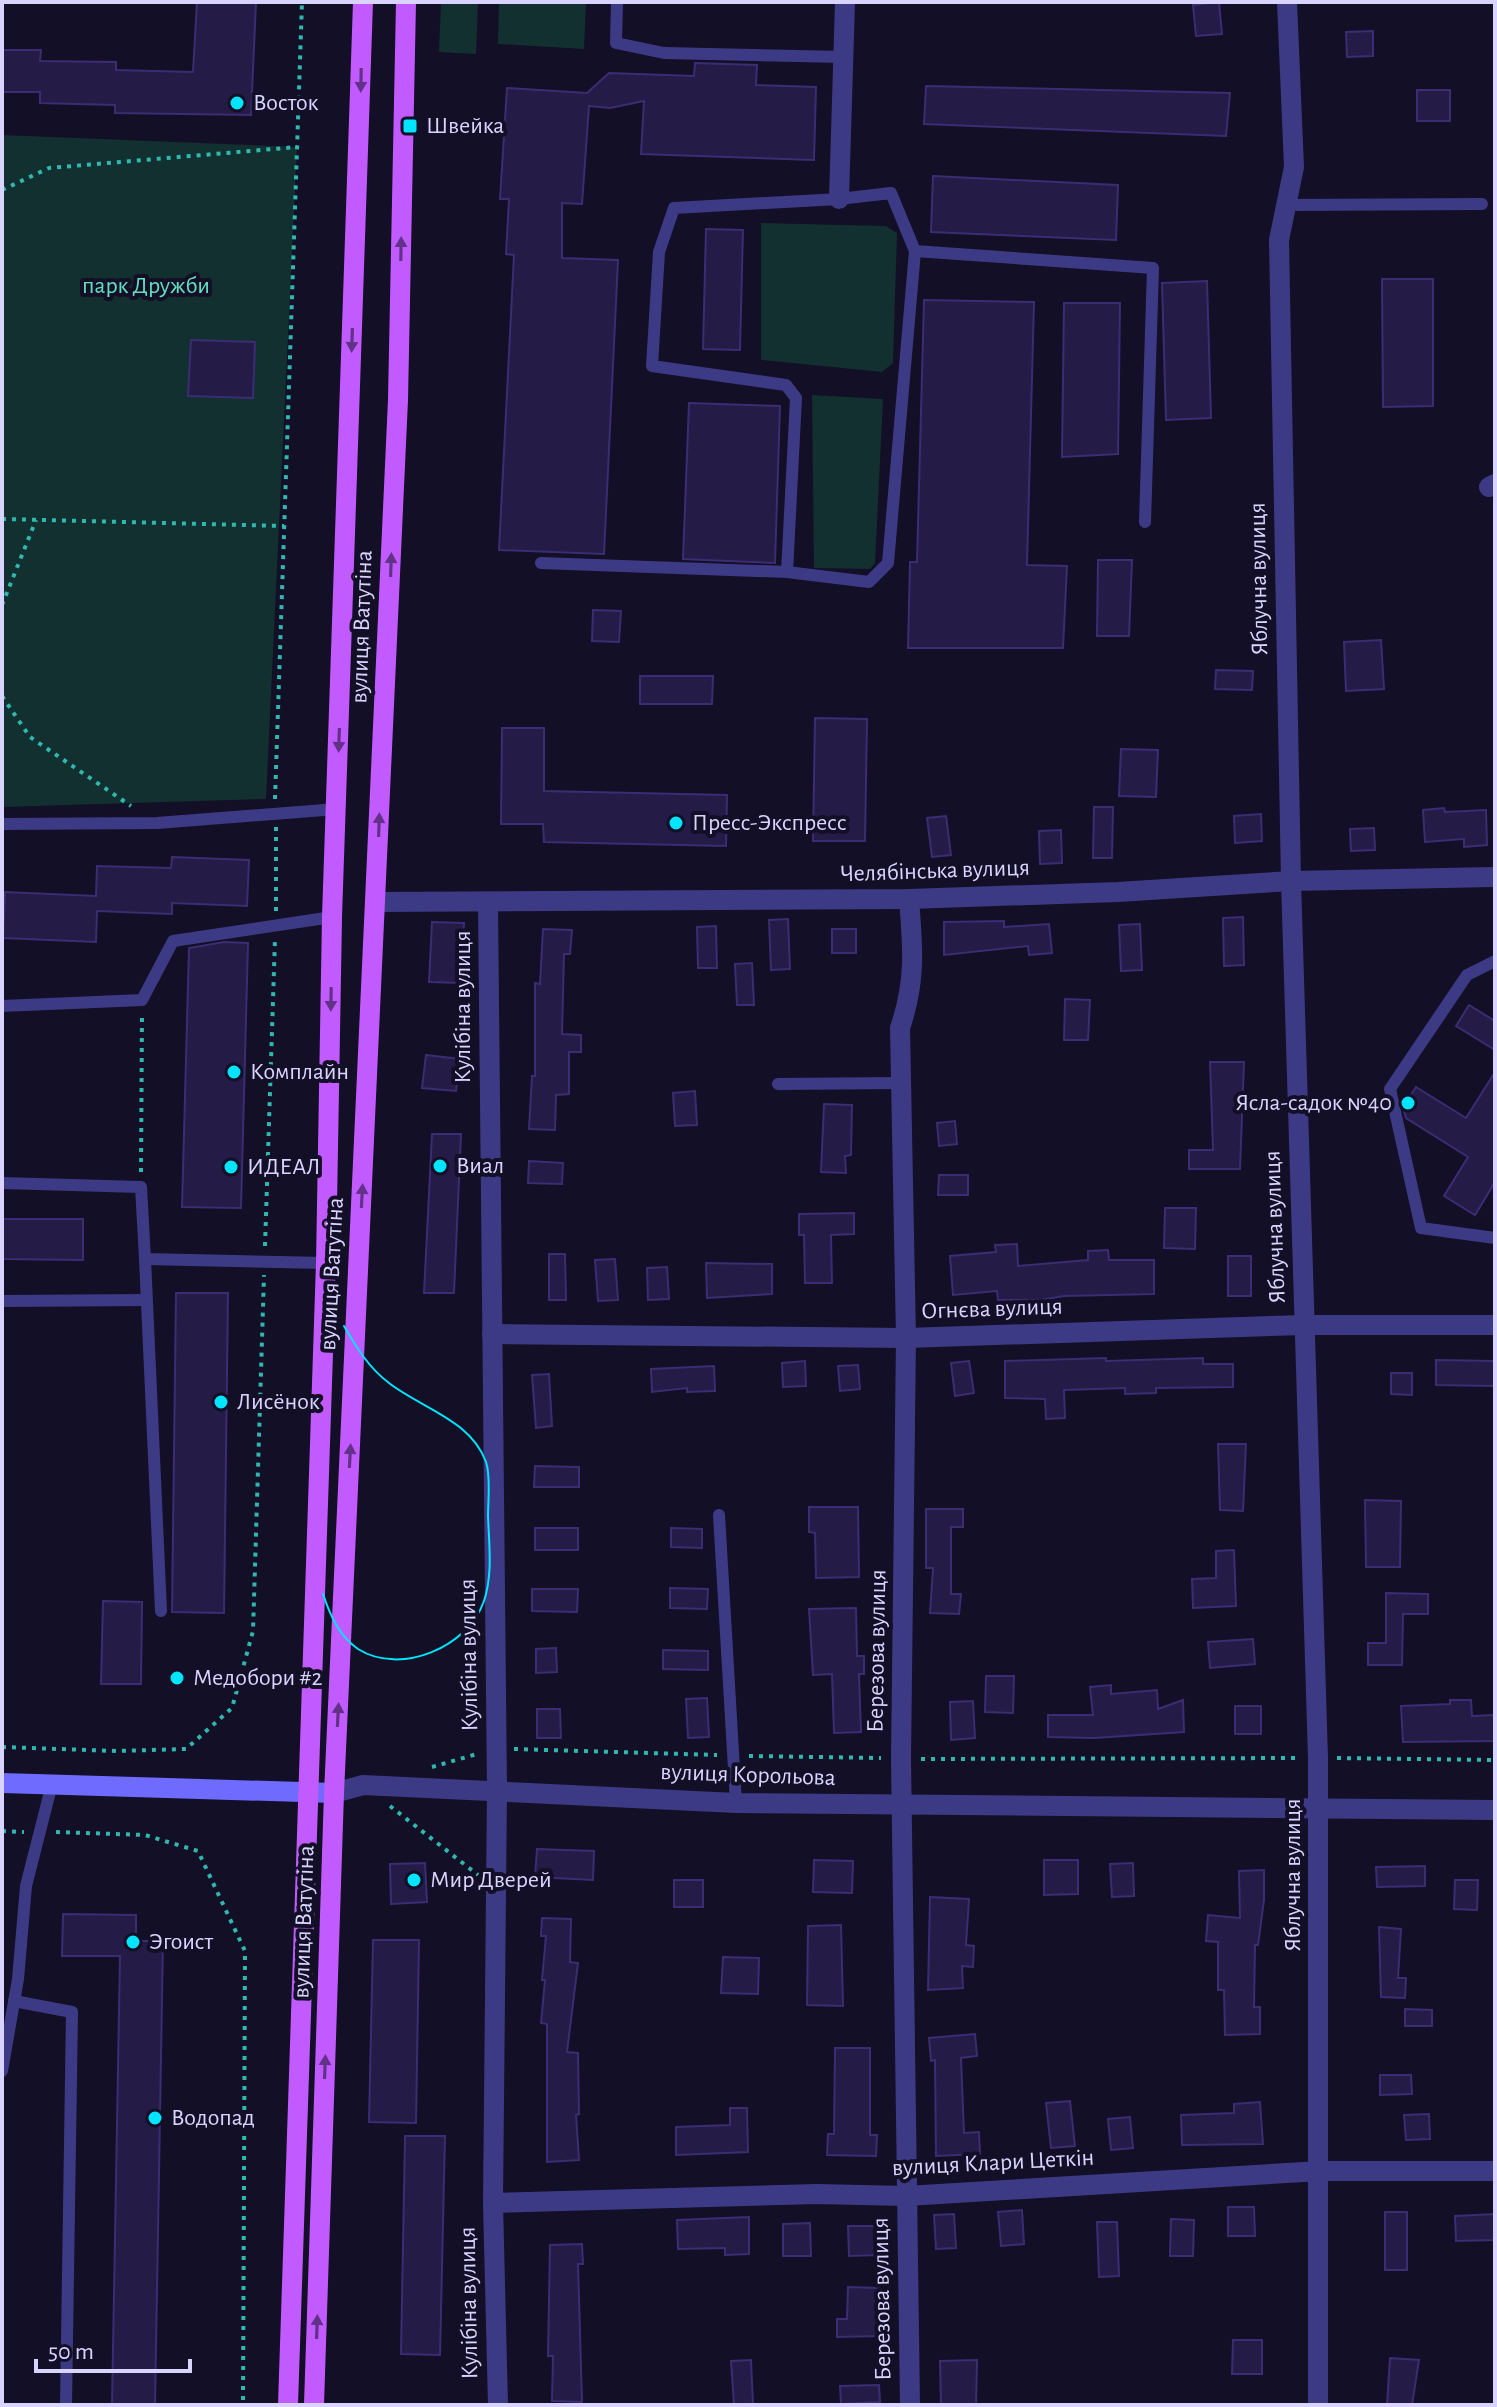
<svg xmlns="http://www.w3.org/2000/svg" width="1497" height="2407" font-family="'Alegreya Sans',sans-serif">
  <rect width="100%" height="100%" fill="#130f26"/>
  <g fill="#12302f">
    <path d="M 441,2 L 478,2 L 476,54 L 439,52 Z"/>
    <path d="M 499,2 L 586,2 L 584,49 L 498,44 Z"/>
    <path d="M 2,135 L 297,147 L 266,799 L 2,807 Z"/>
    <path d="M 761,223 L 886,226 L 897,233 L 893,363 L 882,372 L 761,360 Z"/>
    <path d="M 812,395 L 883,399 L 875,563 L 870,569 L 814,568 Z"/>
  </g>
  <g fill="#241b47" stroke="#3b2d73" stroke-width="2">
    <path d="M 197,2 L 256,2 L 251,115 L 115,113 L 115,105 L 40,103 L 40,92 L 2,92 L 2,50 L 41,50 L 40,61 L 116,62 L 116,70 L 193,72 Z"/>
    <path d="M 1219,2 L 1222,34 L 1196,36 L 1193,5 Z"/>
    <path d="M 1373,31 L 1373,56 L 1347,57 L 1346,32 Z"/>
    <path d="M 695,63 L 757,65 L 756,85 L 816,87 L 814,160 L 641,154 L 644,101 L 610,108 L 589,106 L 582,204 L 562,203 L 562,258 L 618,260 L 604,554 L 499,550 L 514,255 L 506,254 L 509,199 L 500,199 L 507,88 L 587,93 L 609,73 L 694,76 Z"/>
    <path d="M 926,86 L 1230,93 L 1226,136 L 924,124 Z"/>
    <rect x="1417" y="90" width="33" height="31"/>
    <path d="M 933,176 L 1118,185 L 1116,240 L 931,232 Z"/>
    <path d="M 706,229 L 743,230 L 740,350 L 703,349 Z"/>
    <path d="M 1382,279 L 1433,279 L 1433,406 L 1383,407 Z"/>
    <path d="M 1207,281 L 1211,418 L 1166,420 L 1162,283 Z"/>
    <path d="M 924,300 L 1034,302 L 1027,565 L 1067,566 L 1063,648 L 908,648 L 910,562 L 917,562 Z"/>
    <path d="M 1064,303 L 1120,303 L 1118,454 L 1062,457 Z"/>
    <path d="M 191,340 L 255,342 L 253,398 L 188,396 Z"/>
    <path d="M 689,403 L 780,406 L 775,563 L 683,559 Z"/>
    <path d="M 1098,560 L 1132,560 L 1129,636 L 1097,636 Z"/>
    <path d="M 593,610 L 621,611 L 619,642 L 592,641 Z"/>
    <path d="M 1381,640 L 1384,689 L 1346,691 L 1344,642 Z"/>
    <path d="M 1216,670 L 1253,671 L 1252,690 L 1215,689 Z"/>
    <path d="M 640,676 L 713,676 L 712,704 L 640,704 Z"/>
    <path d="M 815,718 L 867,719 L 865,841 L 813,841 Z"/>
    <path d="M 502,728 L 544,728 L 544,791 L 727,795 L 726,846 L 544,842 L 543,824 L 501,824 Z"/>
    <path d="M 1121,749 L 1158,750 L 1156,797 L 1119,796 Z"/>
    <path d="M 1094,807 L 1113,807 L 1112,858 L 1093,858 Z"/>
    <path d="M 1444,808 L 1445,812 L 1486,810 L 1487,845 L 1464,847 L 1464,839 L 1425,842 L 1423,810 Z"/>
    <path d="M 1261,814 L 1262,841 L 1235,843 L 1234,816 Z"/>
    <path d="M 946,816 L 951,855 L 932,857 L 927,818 Z"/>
    <path d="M 1374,828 L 1375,850 L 1351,851 L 1350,829 Z"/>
    <path d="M 1061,830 L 1062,863 L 1040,864 L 1039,831 Z"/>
    <path d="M 172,857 L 249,860 L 247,906 L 172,903 L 172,914 L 97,911 L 96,942 L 3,938 L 5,892 L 96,896 L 97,866 L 171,868 Z"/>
    <path d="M 1243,917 L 1244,965 L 1224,966 L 1223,918 Z"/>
    <path d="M 788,919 L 790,969 L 771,970 L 769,920 Z"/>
    <path d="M 1004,921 L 1004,927 L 1049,924 L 1052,953 L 1029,955 L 1028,946 L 944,955 L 944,922 Z"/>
    <path d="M 432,922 L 464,923 L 460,983 L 429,982 Z"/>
    <path d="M 1140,924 L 1142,970 L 1121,971 L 1119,925 Z"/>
    <path d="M 716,926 L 717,968 L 698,968 L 697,927 Z"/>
    <path d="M 543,929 L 572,930 L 570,954 L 564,954 L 562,1034 L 581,1035 L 581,1052 L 569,1052 L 569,1094 L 556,1095 L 555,1130 L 529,1129 L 532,1076 L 535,1076 L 535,983 L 540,984 Z"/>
    <rect x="832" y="929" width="24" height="24"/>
    <path d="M 224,942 L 248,943 L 241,1208 L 182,1207 L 189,948 Z"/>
    <path d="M 752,963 L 754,1005 L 737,1005 L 735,964 Z"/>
    <path d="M 1065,999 L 1090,1000 L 1088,1040 L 1064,1040 Z"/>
    <path d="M 1469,1005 L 1495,1021 L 1495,1050 L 1456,1026 Z"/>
    <path d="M 426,1055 L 460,1059 L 456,1091 L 422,1088 Z"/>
    <path d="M 1210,1062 L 1244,1062 L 1240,1169 L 1189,1169 L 1189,1150 L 1213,1150 Z"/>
    <path d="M 1495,1072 L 1495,1182 L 1475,1215 L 1444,1196 L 1468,1157 L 1406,1118 L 1403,1107 L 1416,1087 L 1466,1118 Z"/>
    <path d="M 695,1091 L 697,1125 L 675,1126 L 673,1093 Z"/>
    <path d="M 824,1104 L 852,1105 L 851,1155 L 845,1156 L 846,1173 L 821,1172 Z"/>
    <path d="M 955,1121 L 957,1144 L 939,1146 L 937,1123 Z"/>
    <path d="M 432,1134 L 461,1134 L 454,1293 L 424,1293 Z"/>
    <path d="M 529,1161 L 563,1163 L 562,1184 L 528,1183 Z"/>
    <path d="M 939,1175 L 968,1175 L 968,1195 L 938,1195 Z"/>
    <path d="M 1165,1208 L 1196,1208 L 1195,1249 L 1164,1248 Z"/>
    <path d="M 854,1213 L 854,1234 L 831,1235 L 832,1283 L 805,1283 L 804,1235 L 799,1235 L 799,1214 Z"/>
    <path d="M 2,1219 L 83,1219 L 83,1260 L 2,1259 Z"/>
    <path d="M 1017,1244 L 1018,1266 L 1088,1260 L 1088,1251 L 1108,1250 L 1109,1260 L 1154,1260 L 1154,1294 L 1064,1296 L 1041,1300 L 998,1300 L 997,1291 L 953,1295 L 950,1256 L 996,1252 L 995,1245 Z"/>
    <path d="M 549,1254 L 565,1254 L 566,1300 L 549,1300 Z"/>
    <rect x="1228" y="1256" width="23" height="40"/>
    <path d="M 615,1259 L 618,1300 L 598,1301 L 595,1260 Z"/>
    <path d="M 706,1263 L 772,1264 L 772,1294 L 707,1298 Z"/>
    <path d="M 667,1267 L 669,1299 L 648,1300 L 647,1268 Z"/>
    <path d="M 176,1293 L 228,1293 L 224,1613 L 172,1612 Z"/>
    <path d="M 1106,1358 L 1106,1361 L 1203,1358 L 1203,1364 L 1233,1364 L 1233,1387 L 1156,1388 L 1156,1393 L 1125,1394 L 1125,1388 L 1064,1390 L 1065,1418 L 1046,1419 L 1045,1399 L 1005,1398 L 1005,1361 Z"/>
    <path d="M 1436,1360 L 1495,1361 L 1495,1386 L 1436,1385 Z"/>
    <path d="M 805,1361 L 806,1386 L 783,1387 L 782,1363 Z"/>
    <path d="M 969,1361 L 974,1393 L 955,1396 L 951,1363 Z"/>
    <path d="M 858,1365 L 860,1389 L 840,1391 L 838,1366 Z"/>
    <path d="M 714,1366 L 715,1391 L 687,1392 L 687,1388 L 652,1392 L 651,1369 Z"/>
    <path d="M 1391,1373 L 1412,1373 L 1412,1395 L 1391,1394 Z"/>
    <path d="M 549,1374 L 552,1426 L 536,1428 L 532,1375 Z"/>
    <path d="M 1218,1444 L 1246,1444 L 1243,1511 L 1220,1510 Z"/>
    <path d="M 535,1466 L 579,1467 L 579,1487 L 534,1487 Z"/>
    <path d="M 1365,1500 L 1401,1501 L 1400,1567 L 1366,1567 Z"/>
    <path d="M 809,1507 L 858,1507 L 859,1577 L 816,1578 L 815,1533 L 809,1532 Z"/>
    <path d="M 926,1509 L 963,1509 L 963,1527 L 951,1527 L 951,1594 L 961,1594 L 959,1614 L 930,1613 L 933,1568 L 926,1568 Z"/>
    <rect x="535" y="1528" width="43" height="22"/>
    <path d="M 671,1528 L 702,1529 L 702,1548 L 671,1547 Z"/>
    <path d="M 1234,1550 L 1236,1606 L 1193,1608 L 1192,1579 L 1216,1578 L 1216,1551 Z"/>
    <path d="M 670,1588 L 708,1589 L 707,1609 L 670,1608 Z"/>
    <path d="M 532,1589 L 578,1589 L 577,1612 L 532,1611 Z"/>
    <path d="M 1386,1593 L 1428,1594 L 1428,1614 L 1403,1614 L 1402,1665 L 1368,1665 L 1368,1643 L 1386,1643 Z"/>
    <path d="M 103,1601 L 142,1602 L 141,1684 L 101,1684 Z"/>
    <path d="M 856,1608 L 857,1656 L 864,1656 L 864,1674 L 859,1674 L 861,1732 L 834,1733 L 832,1674 L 813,1675 L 809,1609 Z"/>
    <path d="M 1253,1639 L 1255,1664 L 1210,1668 L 1208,1642 Z"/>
    <path d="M 556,1648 L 557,1672 L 536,1673 L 536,1649 Z"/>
    <path d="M 663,1650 L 708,1651 L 708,1670 L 663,1669 Z"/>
    <path d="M 986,1676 L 1014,1676 L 1013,1713 L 985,1712 Z"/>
    <path d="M 1111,1685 L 1111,1694 L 1157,1690 L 1158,1709 L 1183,1700 L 1184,1732 L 1094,1738 L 1048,1737 L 1048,1715 L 1093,1715 L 1090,1687 Z"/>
    <path d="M 707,1698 L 709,1737 L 688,1738 L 686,1699 Z"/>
    <path d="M 1450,1700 L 1471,1700 L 1472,1716 L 1495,1715 L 1495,1741 L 1403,1742 L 1401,1706 L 1450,1704 Z"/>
    <path d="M 973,1701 L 975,1738 L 951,1740 L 950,1702 Z"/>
    <rect x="1235" y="1706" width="26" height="28"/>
    <path d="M 537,1709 L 560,1709 L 561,1738 L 537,1738 Z"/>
    <path d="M 537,1849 L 594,1851 L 593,1880 L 535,1877 Z"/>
    <path d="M 814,1860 L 853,1861 L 852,1893 L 813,1892 Z"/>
    <path d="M 1044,1860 L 1078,1860 L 1078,1894 L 1044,1895 Z"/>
    <path d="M 425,1863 L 427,1902 L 391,1904 L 390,1864 Z"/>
    <path d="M 1133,1863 L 1134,1896 L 1112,1897 L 1110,1864 Z"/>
    <path d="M 1425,1866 L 1425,1886 L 1377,1887 L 1376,1867 Z"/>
    <path d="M 1264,1870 L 1264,1900 L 1258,1945 L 1255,1945 L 1254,2007 L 1260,2007 L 1260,2034 L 1225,2035 L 1224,1990 L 1218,1990 L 1218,1942 L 1206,1941 L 1208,1915 L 1240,1918 L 1239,1871 Z"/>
    <rect x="674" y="1880" width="29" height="27"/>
    <path d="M 1455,1880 L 1478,1880 L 1477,1910 L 1454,1909 Z"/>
    <path d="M 930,1897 L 969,1899 L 966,1945 L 974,1946 L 973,1967 L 962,1966 L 963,1988 L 928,1990 Z"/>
    <path d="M 63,1914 L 136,1915 L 136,1941 L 163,1941 L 155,2405 L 112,2405 L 120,1956 L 62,1956 Z"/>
    <path d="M 542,1918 L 571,1919 L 570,1962 L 578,1963 L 567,2052 L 578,2053 L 579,2114 L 576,2115 L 579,2160 L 547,2162 L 547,2024 L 541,2023 L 545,1980 L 542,1980 L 546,1936 L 541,1936 Z"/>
    <path d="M 841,1925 L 843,2006 L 807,2005 L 808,1926 Z"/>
    <path d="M 1379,1927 L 1401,1929 L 1398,1978 L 1406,1978 L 1405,1998 L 1381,1997 Z"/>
    <path d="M 373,1940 L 419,1940 L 416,2123 L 369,2122 Z"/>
    <path d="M 723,1957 L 759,1958 L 758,1994 L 721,1993 Z"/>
    <path d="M 1405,2009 L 1432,2010 L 1432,2026 L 1405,2026 Z"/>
    <path d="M 975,2034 L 977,2056 L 961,2058 L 964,2133 L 979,2132 L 980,2154 L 936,2156 L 935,2060 L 931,2061 L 929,2038 Z"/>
    <path d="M 835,2048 L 870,2048 L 870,2135 L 877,2135 L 876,2156 L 827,2155 L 828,2134 L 834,2134 Z"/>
    <path d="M 1380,2075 L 1411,2075 L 1412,2094 L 1380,2095 Z"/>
    <path d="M 1070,2101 L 1075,2146 L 1051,2148 L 1046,2103 Z"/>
    <path d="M 1260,2102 L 1263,2144 L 1182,2145 L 1181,2115 L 1234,2113 L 1234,2104 Z"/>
    <path d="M 730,2108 L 747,2108 L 748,2152 L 676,2155 L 676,2127 L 730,2125 Z"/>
    <path d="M 1429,2114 L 1430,2139 L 1406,2140 L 1404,2115 Z"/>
    <path d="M 1130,2117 L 1133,2148 L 1111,2150 L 1108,2119 Z"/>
    <path d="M 405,2136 L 445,2136 L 440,2355 L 401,2354 Z"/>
    <path d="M 1228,2207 L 1254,2207 L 1255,2236 L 1228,2236 Z"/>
    <path d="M 1022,2210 L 1024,2244 L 1001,2246 L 998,2212 Z"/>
    <rect x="1385" y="2212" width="22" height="58"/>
    <path d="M 954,2214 L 956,2248 L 936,2249 L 934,2215 Z"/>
    <path d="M 1495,2214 L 1495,2240 L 1456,2241 L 1455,2216 Z"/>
    <path d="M 749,2217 L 749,2254 L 725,2255 L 725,2248 L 678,2249 L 677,2220 Z"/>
    <path d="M 1171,2219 L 1194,2220 L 1193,2256 L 1170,2256 Z"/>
    <path d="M 1097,2222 L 1117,2222 L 1119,2276 L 1099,2277 Z"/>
    <path d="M 810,2223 L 811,2256 L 783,2256 L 783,2224 Z"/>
    <path d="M 848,2226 L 877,2226 L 878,2255 L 849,2256 Z"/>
    <path d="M 582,2244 L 583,2264 L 578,2264 L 582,2402 L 552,2401 L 553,2356 L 548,2356 L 550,2245 Z"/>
    <path d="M 848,2287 L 879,2288 L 880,2336 L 837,2337 L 837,2319 L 847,2319 Z"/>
    <path d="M 1233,2340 L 1262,2340 L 1262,2374 L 1232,2374 Z"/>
    <path d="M 1390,2358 L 1419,2360 L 1412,2405 L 1387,2405 Z"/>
    <path d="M 751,2360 L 753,2405 L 734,2405 L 731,2361 Z"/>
    <path d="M 977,2360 L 976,2405 L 941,2405 L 940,2361 Z"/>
    <path d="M 879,2385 L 880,2402 L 841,2404 L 840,2386 Z"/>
  </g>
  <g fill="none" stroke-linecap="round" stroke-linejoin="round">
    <g stroke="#2fb8b0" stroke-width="4" stroke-dasharray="4 6" stroke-linecap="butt">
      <path d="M 2,190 L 49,168 L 297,147"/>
      <path d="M 2,519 L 284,526"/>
      <path d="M 2,605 L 36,520"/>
      <path d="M 2,696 L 30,737 L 131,806"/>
      <path d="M 275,799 L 302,2"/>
      <path d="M 276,827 L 276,911"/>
      <path d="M 141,1172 L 142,1013"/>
      <path d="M 265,1246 L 275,939"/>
      <path d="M 2,1747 L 116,1751 L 186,1749 L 232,1708 L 253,1631 L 264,1275"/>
      <path d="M 514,1749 L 717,1755"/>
      <path d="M 749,1756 L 881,1758"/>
      <path d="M 1337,1758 L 1495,1760"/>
      <path d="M 921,1759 L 1301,1758"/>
      <path d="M 432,1767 L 477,1754"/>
      <path d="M 390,1806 L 478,1875"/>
      <path d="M 2,1831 L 24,1832"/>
      <path d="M 56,1832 L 145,1835 L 198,1851 L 245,1951 L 243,2405"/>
    </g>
    <g stroke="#3d3a85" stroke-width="12">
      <path d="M 617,2 L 616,43 L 664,53 L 844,57"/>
      <path d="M 1286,205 L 1482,204"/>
      <path d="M 541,563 L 787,572 L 869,582 L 888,563 L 915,251"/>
      <path d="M 787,572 L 796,398 L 786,385 L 652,366 L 659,252 L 674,208 L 839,199 L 891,193 L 915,251 L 1153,268 L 1145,522"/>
      <path d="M 2,824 L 157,823 L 337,809"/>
      <path d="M 1495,961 L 1467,975 L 1390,1089 L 1421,1228 L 1495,1238"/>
      <path d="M 2,1006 L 142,1000 L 173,941 L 332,917"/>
      <path d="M 778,1084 L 900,1083"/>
      <path d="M 2,1183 L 141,1187 L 145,1259 L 326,1263"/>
      <path d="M 145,1259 L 161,1611"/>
      <path d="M 2,1301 L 146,1300"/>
      <path d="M 719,1515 L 736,1803"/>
      <path d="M 14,2001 L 72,2012 L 66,2405"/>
      <path d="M 2,2071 L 18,1979 L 26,1886 L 52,1784"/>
    </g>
    <g stroke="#3d3a85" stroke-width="20">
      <path d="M 1287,2 L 1294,167 L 1279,240 L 1291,881 L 1318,1758 L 1318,2405"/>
      <path d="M 839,199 L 845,2"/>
      <path d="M 1489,487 L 1495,484"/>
      <path d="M 909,899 C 913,948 916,981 900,1028 L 906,1338 L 901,1759 L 910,2405"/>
      <path d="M 376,902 L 909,899 L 1118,892 L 1291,881 L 1495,877"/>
      <path d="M 488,905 L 497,1790 L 493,2203 L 498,2405"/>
      <path d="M 492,1334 L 906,1338 L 1304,1325 L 1495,1325"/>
      <path d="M 334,1793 L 363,1785 L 736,1803 L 1495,1810"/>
      <path d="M 493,2203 L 817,2194 L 906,2196 L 1321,2171 L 1495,2171"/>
    </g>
    <path stroke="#6f6bff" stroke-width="20" d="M 2,1783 L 334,1793"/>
    <g stroke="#c25bff" stroke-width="20">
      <path d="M 288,2405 L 326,1263 L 332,917 L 363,2"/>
      <path d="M 314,2405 L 334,1793 L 398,400 L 406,2"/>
    </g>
    <path stroke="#00e5ff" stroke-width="2" d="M 323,1594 C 330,1615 339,1636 358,1649 C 401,1676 468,1647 484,1601 C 493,1574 489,1544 488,1516 C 488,1500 491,1477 486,1462 C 471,1420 421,1408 389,1383 C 369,1368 356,1347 344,1326"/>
  </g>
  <defs><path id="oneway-solid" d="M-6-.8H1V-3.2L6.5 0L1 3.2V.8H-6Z" transform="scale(2)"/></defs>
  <g fill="#623188">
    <use href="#oneway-solid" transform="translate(361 80) rotate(91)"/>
    <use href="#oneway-solid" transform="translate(401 249) rotate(-89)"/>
    <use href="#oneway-solid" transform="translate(352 340) rotate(92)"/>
    <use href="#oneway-solid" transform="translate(391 565) rotate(-88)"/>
    <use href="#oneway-solid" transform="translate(339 740) rotate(92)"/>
    <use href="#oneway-solid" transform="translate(379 825) rotate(-88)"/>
    <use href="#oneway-solid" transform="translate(331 999) rotate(91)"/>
    <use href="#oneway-solid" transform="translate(362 1196) rotate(-87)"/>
    <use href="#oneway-solid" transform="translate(350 1456) rotate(-87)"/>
    <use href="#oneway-solid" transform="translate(338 1715) rotate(-87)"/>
    <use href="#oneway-solid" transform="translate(325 2067) rotate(-88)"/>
    <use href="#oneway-solid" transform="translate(317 2327) rotate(-88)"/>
  </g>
  <g fill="#00e5ff" stroke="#130f26" stroke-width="3">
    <circle cx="237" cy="103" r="8"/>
    <rect x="402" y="118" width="16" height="16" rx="4"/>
    <circle cx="676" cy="823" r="8"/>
    <circle cx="234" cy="1072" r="8"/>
    <circle cx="1408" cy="1103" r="8"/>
    <circle cx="440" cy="1166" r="8"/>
    <circle cx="231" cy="1167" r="8"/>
    <circle cx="221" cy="1402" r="8"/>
    <circle cx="177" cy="1678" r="8"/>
    <circle cx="414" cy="1880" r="8"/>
    <circle cx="133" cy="1942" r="8"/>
    <circle cx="155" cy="2118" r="8"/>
  </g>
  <g text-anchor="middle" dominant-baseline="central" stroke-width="8" stroke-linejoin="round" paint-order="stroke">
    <g font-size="24" fill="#d9d4ff" stroke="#130f26" text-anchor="start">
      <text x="253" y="103">Восток</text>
      <text x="426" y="126">Швейка</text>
      <text x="692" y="823">Пресс-Экспресс</text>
      <text x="250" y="1072">Комплайн</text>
      <text x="1392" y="1103" text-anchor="end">Ясла-садок №40</text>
      <text x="456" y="1166">Виал</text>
      <text x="247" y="1167">ИДЕАЛ</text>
      <text x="237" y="1402">Лисёнок</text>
      <text x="193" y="1678">Медобори #2</text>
      <text x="430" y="1880">Мир Дверей</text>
      <text x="149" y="1942">Эгоист</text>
      <text x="171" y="2118">Водопад</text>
    </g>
    <g font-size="24" fill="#5fe0c0" stroke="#130f26">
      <text x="146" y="286">парк Дружби</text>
    </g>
    <g font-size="24" fill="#d9d4ff" stroke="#130f26">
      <text transform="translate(1259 579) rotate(-91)">Яблучна вулиця</text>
      <text transform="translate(362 627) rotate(-88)">вулиця Ватутіна</text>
      <text transform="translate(935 871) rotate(-2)">Челябінська вулиця</text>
      <text transform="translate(463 1007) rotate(-90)">Кулібіна вулиця</text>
      <text transform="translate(1275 1227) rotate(-92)">Яблучна вулиця</text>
      <text transform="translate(332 1274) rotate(-87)">вулиця Ватутіна</text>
      <text transform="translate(992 1309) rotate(-2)">Огнєва вулиця</text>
      <text transform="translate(877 1651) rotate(-89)">Березова вулиця</text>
      <text transform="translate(469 1655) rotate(-91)">Кулібіна вулиця</text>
      <text transform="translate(748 1775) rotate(2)">вулиця Корольова</text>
      <text transform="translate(1293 1875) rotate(-90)">Яблучна вулиця</text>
      <text transform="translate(304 1922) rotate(-88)">вулиця Ватутіна</text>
      <text transform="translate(993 2163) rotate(-3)">вулиця Клари Цеткін</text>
      <text transform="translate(882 2299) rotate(-91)">Березова вулиця</text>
      <text transform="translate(469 2303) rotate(-91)">Кулібіна вулиця</text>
    </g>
  </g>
  <rect width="1497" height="2407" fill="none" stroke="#d9d4ff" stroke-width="8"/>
  <path d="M36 2359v12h154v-12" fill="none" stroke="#d9d4ff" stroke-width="4"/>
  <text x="48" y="2359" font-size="24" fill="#d9d4ff" stroke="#130f26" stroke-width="6" paint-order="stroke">50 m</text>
</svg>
